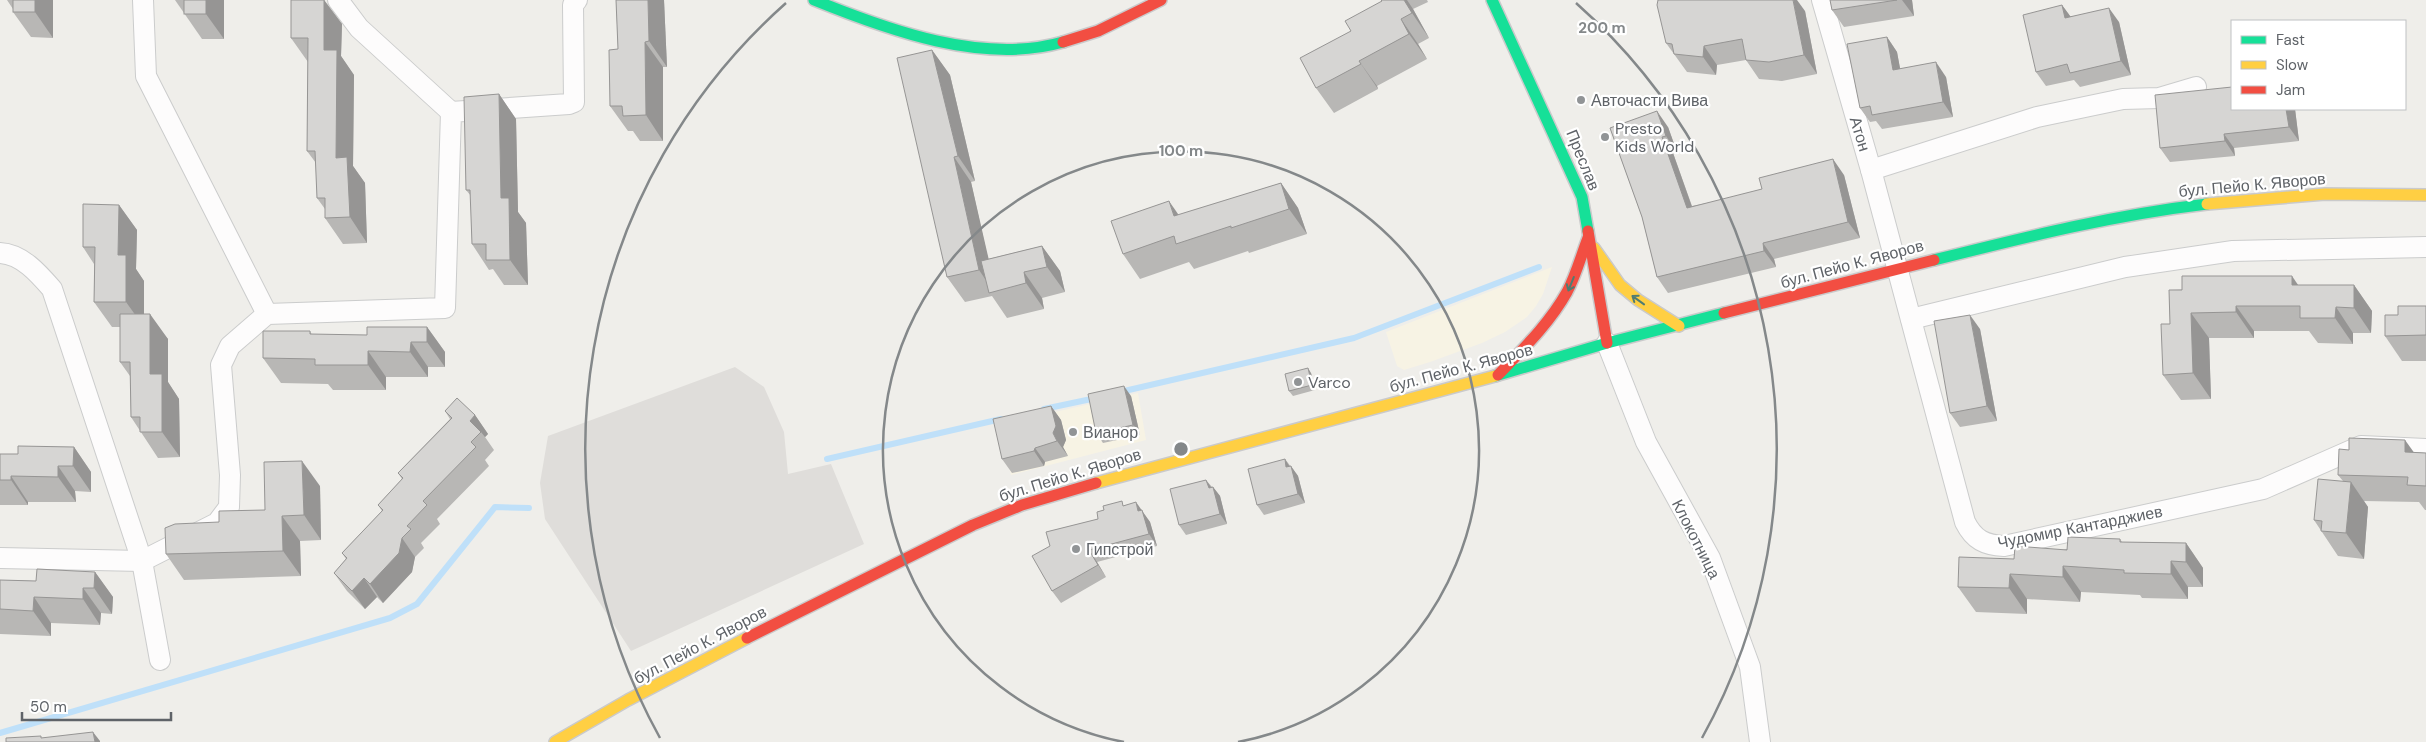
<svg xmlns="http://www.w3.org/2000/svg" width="2426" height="742" font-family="'DM Sans',sans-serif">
  <rect width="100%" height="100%" fill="#efeeea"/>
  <g fill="#f7f3e4">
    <path d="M 1552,267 L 1543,294 L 1536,306 L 1527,317 L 1505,332 L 1482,343 L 1430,362 L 1404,370 L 1397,366 L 1386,332 Z"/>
    <path d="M 1138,393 L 1146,440 L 1011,475 L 999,425 Z"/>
  </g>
  <path fill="#dfddda" d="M 735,367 L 764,387 L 784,432 L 788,474 L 831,464 L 864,544 L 631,651 L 545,519 L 540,483 L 548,436 Z"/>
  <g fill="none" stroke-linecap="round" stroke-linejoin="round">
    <g stroke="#bfe0f9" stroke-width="6">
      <path d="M 1120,392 L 1354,338 L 1539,267"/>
      <path d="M 1044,409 L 1096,398"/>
      <path d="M 827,459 L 1001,419"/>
      <path d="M 0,733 L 390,618 L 417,604 L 495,507 L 529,508"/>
    </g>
    <g stroke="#cbcccc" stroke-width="22">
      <g id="street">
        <path d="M 143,0 L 146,76 L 267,314"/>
        <path d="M 338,0 L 359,28 L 451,112"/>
        <path d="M 1822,0 L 1871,170 L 1965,522 C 1974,540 1985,545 2004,546 L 2263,489 L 2361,446 L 2426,449"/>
        <path d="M 1871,170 L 2037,117 L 2123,99 L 2159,98 L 2196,87"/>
        <path d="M 0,253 C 22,254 39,274 52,289 L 142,561 L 160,660"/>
        <path d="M 1911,319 L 2125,267 L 2233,251 L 2426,247"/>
        <path d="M 1607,343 L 1646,442 L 1710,558 L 1750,667 L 1760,742"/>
        <path d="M 0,558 L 142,561 L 217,523 L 229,507 L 230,475 L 221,365 L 230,346 L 267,314 L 445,308 L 451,112 L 569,104 L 574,102 L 573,5 L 577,0"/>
      </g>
    </g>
    <g stroke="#cacacb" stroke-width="14">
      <g id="fast">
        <path d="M 814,0 C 888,30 983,65 1063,42"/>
        <path d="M 1492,0 L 1582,197 L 1588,231"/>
        <path d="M 1934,260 C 2026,237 2113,215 2207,204"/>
        <path d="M 1495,376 L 1607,343 L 1724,313"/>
      </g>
    </g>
    <g stroke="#cacacb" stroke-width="14">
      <g id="slow">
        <path d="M 2207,204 L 2325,194 L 2426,195"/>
        <path d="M 1594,248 L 1620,285 L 1638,300 L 1679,326"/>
        <path d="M 1096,483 L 1495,376"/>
        <path d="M 555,742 L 628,700 L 747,638"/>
      </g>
    </g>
    <g stroke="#cacacb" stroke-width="14">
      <g id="jam">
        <path d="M 1063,42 L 1098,31 L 1161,0"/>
        <path d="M 1588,231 L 1607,343"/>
        <path d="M 1724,313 L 1934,260"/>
        <path d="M 1498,375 C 1523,349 1549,324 1567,292 C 1576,275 1581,256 1588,238"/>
        <path d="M 747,638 L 973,525 L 1022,505 L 1096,483"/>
      </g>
    </g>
    <use href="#street" stroke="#fdfcfc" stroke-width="20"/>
    <use href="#fast" stroke="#16e098" stroke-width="11"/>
    <use href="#slow" stroke="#ffcf43" stroke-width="11"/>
    <use href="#jam" stroke="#f24e42" stroke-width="11"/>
  </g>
  <g fill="#b8b7b5">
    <path d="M 7,0 L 53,0 L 53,38 L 31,37 L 13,12 L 13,9 Z"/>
    <path d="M 175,0 L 224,0 L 224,39 L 202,39 Z"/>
    <path d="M 291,0 L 324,0 L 342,24 L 341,56 L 354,75 L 353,166 L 365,183 L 367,243 L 343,244 L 325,218 L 325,209 L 317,198 L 316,163 L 307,151 L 308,62 L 291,38 Z"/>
    <path d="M 616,0 L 664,0 L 667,67 L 663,67 L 663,141 L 640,141 L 633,131 L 628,131 L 610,106 L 618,49 Z"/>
    <path d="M 1381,0 L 1427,0 L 1428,2 L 1413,9 L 1429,38 L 1418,44 L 1427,59 L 1377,86 L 1378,89 L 1334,113 L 1316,88 L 1351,31 L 1382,1 Z"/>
    <path d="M 1830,0 L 1912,0 L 1914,16 L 1844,27 L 1832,10 Z"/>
    <path d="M 2062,5 L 2070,16 L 2119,22 L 2131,75 L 2080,87 L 2074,80 L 2046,86 L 2036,72 Z"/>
    <path d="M 1805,11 L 1817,74 L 1782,81 L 1759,79 L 1746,60 L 1717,65 L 1716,75 L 1687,72 L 1666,43 Z"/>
    <path d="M 1887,37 L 1897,52 L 1900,69 L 1946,77 L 1953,117 L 1882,129 L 1876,121 L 1870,122 L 1860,108 Z"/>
    <path d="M 932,50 L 950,75 L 975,181 L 971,182 L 988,259 L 1042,246 L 1060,271 L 1065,292 L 1042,298 L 1044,309 L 1007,318 L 992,296 L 965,302 L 947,277 Z"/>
    <path d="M 499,94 L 516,119 L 518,212 L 526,223 L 528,285 L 504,285 L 493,269 L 489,270 L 472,244 L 471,196 L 466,190 Z"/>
    <path d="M 2232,109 L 2295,109 L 2299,141 L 2234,148 L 2235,156 L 2170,162 L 2160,148 Z"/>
    <path d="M 1668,127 L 1677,152 L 1673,153 L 1692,206 L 1844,175 L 1860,238 L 1774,259 L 1776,267 L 1668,293 L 1657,277 L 1642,217 L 1610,128 Z"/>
    <path d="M 1281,183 L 1298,208 L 1307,234 L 1249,253 L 1248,251 L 1194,269 L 1189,262 L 1140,279 L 1123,254 L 1179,215 Z"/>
    <path d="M 119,205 L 137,230 L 136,269 L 144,281 L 144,314 L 168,339 L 168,382 L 179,399 L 180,457 L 158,458 L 131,417 L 130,376 L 120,362 L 120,327 L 112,327 L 94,302 L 94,264 L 83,247 Z"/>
    <path d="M 2298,285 L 2354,285 L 2372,311 L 2371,333 L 2353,333 L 2353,344 L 2318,343 L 2309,331 L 2254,331 L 2254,338 L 2209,338 L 2211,399 L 2181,400 L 2163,375 L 2170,324 L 2169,290 Z"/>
    <path d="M 2426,306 L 2426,361 L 2402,361 L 2385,336 Z"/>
    <path d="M 427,327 L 445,352 L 445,367 L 428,367 L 428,377 L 386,377 L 386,390 L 333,390 L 328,384 L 281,383 L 263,358 L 310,331 L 312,335 L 367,335 Z"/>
    <path d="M 1980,329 L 1997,421 L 1960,427 L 1950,413 Z"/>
    <path d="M 1311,373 L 1315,390 L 1293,396 L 1289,391 Z"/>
    <path d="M 1131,396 L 1140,435 L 1103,443 L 1096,433 Z"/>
    <path d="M 1051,406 L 1061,420 L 1066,440 L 1063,447 L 1068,456 L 1045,462 L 1044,466 L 1012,473 L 1002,459 Z"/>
    <path d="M 445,411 L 475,415 L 488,434 L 485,437 L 494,450 L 485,460 L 489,466 L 437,519 L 440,524 L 421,543 L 424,548 L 415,557 L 412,572 L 383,603 L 377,597 L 365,609 L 347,591 L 334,573 L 346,559 L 342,553 L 382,511 L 378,505 L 402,479 L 398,473 L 450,419 Z"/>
    <path d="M 74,447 L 91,472 L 91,492 L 75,491 L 76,502 L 28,502 L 28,505 L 0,505 L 0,454 L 18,454 Z"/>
    <path d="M 2414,452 L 2426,453 L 2426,510 L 2425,510 L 2419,502 L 2364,501 L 2368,507 L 2364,559 L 2338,556 L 2314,520 L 2343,481 L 2338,475 Z"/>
    <path d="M 1285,459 L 1298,476 L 1305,503 L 1264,515 L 1257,505 Z"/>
    <path d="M 1206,480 L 1212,487 L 1213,487 L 1220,496 L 1227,524 L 1186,535 L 1179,525 Z"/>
    <path d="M 320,486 L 321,540 L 300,541 L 301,576 L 184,580 L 166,554 L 219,522 L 265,510 Z"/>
    <path d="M 1125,505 L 1141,510 L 1150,522 L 1157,546 L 1097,562 L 1106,577 L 1061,603 L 1052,591 Z"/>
    <path d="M 2120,539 L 2122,542 L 2186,543 L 2203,568 L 2203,587 L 2188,587 L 2188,599 L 2142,598 L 2140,595 L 2081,592 L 2080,602 L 2027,599 L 2027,614 L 1976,612 L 1958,587 L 2014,559 Z"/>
    <path d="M 95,572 L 113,597 L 112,614 L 101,613 L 100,625 L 51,623 L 51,636 L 0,634 L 0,580 L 36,581 Z"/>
  </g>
  <g fill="#969594">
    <path d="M 35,0 L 53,0 L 53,38 L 35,12 Z"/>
    <path d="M 206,0 L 224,0 L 224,39 L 206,14 Z"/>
    <path d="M 324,0 L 342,24 L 341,56 L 354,75 L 353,166 L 365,183 L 367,243 L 350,217 L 336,158 L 324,50 Z"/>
    <path d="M 648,0 L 664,0 L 667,67 L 649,41 Z"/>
    <path d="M 1404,0 L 1407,0 L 1413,9 L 1429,38 L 1412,13 Z"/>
    <path d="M 1793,0 L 1797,0 L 1805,11 L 1817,74 L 1804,55 Z"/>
    <path d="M 1902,0 L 1912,0 L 1914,16 Z"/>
    <path d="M 2062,5 L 2073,20 L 2065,18 Z"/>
    <path d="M 2109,8 L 2119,22 L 2131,75 L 2121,61 Z"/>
    <path d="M 1401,19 L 1418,44 L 1427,59 L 1409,34 Z"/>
    <path d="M 1887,37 L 1897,52 L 1903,84 L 1893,70 Z"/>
    <path d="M 645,42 L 663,67 L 663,141 L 646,115 Z"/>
    <path d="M 1704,46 L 1717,65 L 1716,75 L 1703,57 Z"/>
    <path d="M 932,50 L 950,75 L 975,181 L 958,156 Z"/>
    <path d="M 1359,61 L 1377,86 L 1378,89 L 1361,64 Z"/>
    <path d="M 1936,62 L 1946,77 L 1953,117 L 1943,102 Z"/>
    <path d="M 499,94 L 516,119 L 518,212 L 526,223 L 528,285 L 510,260 L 501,198 Z"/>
    <path d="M 2286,109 L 2295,109 L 2299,141 L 2289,127 Z"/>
    <path d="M 1657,111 L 1668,127 L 1677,152 L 1666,136 Z"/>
    <path d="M 2224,134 L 2234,148 L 2235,156 L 2225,141 Z"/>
    <path d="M 1662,137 L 1673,153 L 1698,224 L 1687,208 Z"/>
    <path d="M 954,157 L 971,182 L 996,291 L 994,292 L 979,270 Z"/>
    <path d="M 1833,159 L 1844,175 L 1860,238 L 1848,222 Z"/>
    <path d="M 1281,183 L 1298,208 L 1307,234 L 1289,209 Z"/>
    <path d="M 1169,201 L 1187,227 L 1174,216 Z"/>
    <path d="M 119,205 L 137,230 L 136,269 L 144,281 L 144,327 L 126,302 L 118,255 Z"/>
    <path d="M 1763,243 L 1774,259 L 1776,267 L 1764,251 Z"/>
    <path d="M 1042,246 L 1060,271 L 1065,292 L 1047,267 Z"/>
    <path d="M 1024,272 L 1042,298 L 1044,309 L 1026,283 Z"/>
    <path d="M 2292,276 L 2309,301 L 2292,285 Z"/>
    <path d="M 2354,285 L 2372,311 L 2371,333 L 2354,308 Z"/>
    <path d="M 2236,306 L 2254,331 L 2254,338 L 2236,312 Z"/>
    <path d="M 2336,307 L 2353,333 L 2353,344 L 2335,318 Z"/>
    <path d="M 2191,313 L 2209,338 L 2211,399 L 2193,373 Z"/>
    <path d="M 150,314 L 168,339 L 168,382 L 179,399 L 180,457 L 162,432 L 150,374 Z"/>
    <path d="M 1970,315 L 1980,329 L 1997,421 L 1987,406 Z"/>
    <path d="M 427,327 L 445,352 L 445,367 L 427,342 Z"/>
    <path d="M 411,342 L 428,367 L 428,377 L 410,352 Z"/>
    <path d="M 368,351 L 386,377 L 386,390 L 368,365 Z"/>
    <path d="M 1308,368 L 1311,373 L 1315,390 L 1312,385 Z"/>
    <path d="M 1124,386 L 1131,396 L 1140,435 L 1133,425 Z"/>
    <path d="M 1051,406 L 1061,420 L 1066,440 L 1063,447 L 1068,456 L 1057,441 L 1053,433 Z"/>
    <path d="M 475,415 L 488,434 L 485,437 L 481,432 L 470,421 Z"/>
    <path d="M 2405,440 L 2423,465 L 2405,452 Z"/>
    <path d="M 74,447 L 91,472 L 91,492 L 73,466 Z"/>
    <path d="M 1035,448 L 1045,462 L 1044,466 L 1034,451 Z"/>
    <path d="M 1285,459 L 1291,469 L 1286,467 Z"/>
    <path d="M 302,461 L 320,486 L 321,540 L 304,515 Z"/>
    <path d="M 58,466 L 75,491 L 76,502 L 58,477 Z"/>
    <path d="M 1291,466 L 1298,476 L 1305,503 L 1298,494 Z"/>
    <path d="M 11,476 L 28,502 L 28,505 L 11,480 Z"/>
    <path d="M 1206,480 L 1213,490 L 1209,488 Z"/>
    <path d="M 2351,482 L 2368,507 L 2364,559 L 2346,533 Z"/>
    <path d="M 1213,487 L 1220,496 L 1227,524 L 1220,514 Z"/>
    <path d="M 1136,502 L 1150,522 L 1157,546 L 1149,534 L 1138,511 Z"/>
    <path d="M 282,516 L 300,541 L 301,576 L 283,551 Z"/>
    <path d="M 402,538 L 415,557 L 412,572 L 383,603 L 370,584 Z"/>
    <path d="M 2186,543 L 2203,568 L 2203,587 L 2186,562 Z"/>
    <path d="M 1089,550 L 1097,562 L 1106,577 L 1098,565 Z"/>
    <path d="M 2171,561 L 2188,587 L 2188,599 L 2171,574 Z"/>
    <path d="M 2063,566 L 2081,592 L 2080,602 L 2063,577 Z"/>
    <path d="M 95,572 L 113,597 L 112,614 L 94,588 Z"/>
    <path d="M 2010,574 L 2027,599 L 2027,614 L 2009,588 Z"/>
    <path d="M 364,578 L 377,597 L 365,609 L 352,591 Z"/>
    <path d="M 83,588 L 101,613 L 100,625 L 83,599 Z"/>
    <path d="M 34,597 L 51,623 L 51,636 L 33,611 Z"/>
    <path d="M 93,732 L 100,741 L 100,742 L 95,742 Z"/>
  </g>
  <g fill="#d6d5d3" stroke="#969594">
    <rect x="13" y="0" width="22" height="12"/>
    <rect x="184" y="0" width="22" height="14"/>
    <path d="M 291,0 L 324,0 L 324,50 L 337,50 L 336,158 L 347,157 L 350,217 L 325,218 L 325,198 L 317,198 L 315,151 L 307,151 L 308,38 L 291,38 Z"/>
    <path d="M 616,0 L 648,0 L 649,41 L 645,42 L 646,115 L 623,116 L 622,106 L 610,106 L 609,50 L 618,49 Z"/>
    <path d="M 1381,0 L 1404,0 L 1412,13 L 1401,19 L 1409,34 L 1359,61 L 1361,64 L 1316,88 L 1300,58 L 1351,31 L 1345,21 L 1382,1 Z"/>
    <path d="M 1658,0 L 1793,0 L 1804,55 L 1769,62 L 1746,60 L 1742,39 L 1704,46 L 1703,57 L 1674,54 L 1672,44 L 1666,43 L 1657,5 Z"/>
    <path d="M 1830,0 L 1897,0 L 1832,10 Z"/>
    <path d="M 2062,5 L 2065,18 L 2109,8 L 2121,61 L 2070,73 L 2067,64 L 2036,72 L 2023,15 Z"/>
    <path d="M 1887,37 L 1893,70 L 1936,62 L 1943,102 L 1872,115 L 1870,106 L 1860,108 L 1847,44 Z"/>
    <path d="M 932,50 L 958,156 L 954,157 L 979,270 L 947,277 L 897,58 Z"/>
    <path d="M 2232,87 L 2232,109 L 2286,109 L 2289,127 L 2224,134 L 2225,141 L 2160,148 L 2155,95 Z"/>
    <path d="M 499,94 L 501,198 L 509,198 L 510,260 L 486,260 L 486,244 L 472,244 L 470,190 L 466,190 L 464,97 Z"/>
    <path d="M 1657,111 L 1666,136 L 1662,137 L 1687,208 L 1762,189 L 1759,178 L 1833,159 L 1848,222 L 1763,243 L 1764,251 L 1657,277 L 1642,217 L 1610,128 Z"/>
    <path d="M 1281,183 L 1289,209 L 1231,228 L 1231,226 L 1176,244 L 1174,236 L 1123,254 L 1111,221 L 1169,201 L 1174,216 Z"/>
    <path d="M 83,204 L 119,205 L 118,255 L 126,255 L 126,302 L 94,302 L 95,247 L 83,247 Z"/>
    <path d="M 1042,246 L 1047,267 L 1024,272 L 1026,283 L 989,293 L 981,261 Z"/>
    <path d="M 2182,276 L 2292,276 L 2292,285 L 2354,285 L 2354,308 L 2336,307 L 2335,318 L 2300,318 L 2300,306 L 2236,306 L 2236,312 L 2191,313 L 2193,373 L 2163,375 L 2161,324 L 2170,324 L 2169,290 L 2182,290 Z"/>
    <path d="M 2398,306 L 2426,306 L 2426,335 L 2385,336 L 2385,315 L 2398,315 Z"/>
    <path d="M 120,314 L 150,314 L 150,374 L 162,374 L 162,432 L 140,432 L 140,417 L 131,417 L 130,362 L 120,362 Z"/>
    <path d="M 1970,315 L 1987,406 L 1950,413 L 1934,321 Z"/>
    <path d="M 367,327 L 427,327 L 427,342 L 411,342 L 410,352 L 368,351 L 368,365 L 315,365 L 315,359 L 263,358 L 263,331 L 310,331 L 310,334 L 367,335 Z"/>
    <path d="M 1308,368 L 1312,385 L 1289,391 L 1285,374 Z"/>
    <path d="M 1124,386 L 1133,425 L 1096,433 L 1088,394 Z"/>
    <path d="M 457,398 L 475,415 L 470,421 L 481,432 L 471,442 L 476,447 L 423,501 L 427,505 L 407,526 L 411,529 L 402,538 L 399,553 L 370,584 L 364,578 L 352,591 L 334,573 L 347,558 L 342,553 L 383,510 L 378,505 L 403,478 L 398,473 L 452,418 L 445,411 Z"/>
    <path d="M 1051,406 L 1056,426 L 1053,433 L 1057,441 L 1035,448 L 1034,451 L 1002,459 L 993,419 Z"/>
    <path d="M 2349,438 L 2405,440 L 2405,452 L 2426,453 L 2426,486 L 2407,485 L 2408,477 L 2338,475 L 2339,449 L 2349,450 Z"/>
    <path d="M 18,446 L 74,447 L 73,466 L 58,466 L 58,477 L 11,476 L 11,480 L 0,480 L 0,454 L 18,454 Z"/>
    <path d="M 1285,459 L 1286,467 L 1291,466 L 1298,494 L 1257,505 L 1248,469 Z"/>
    <path d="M 302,461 L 304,515 L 282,516 L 283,551 L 166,554 L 165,528 L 175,524 L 219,522 L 219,511 L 265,510 L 264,462 Z"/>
    <path d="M 2318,479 L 2351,482 L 2346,533 L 2321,531 L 2322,521 L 2314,520 Z"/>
    <path d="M 1206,480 L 1209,488 L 1213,487 L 1220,514 L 1179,525 L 1170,489 Z"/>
    <path d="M 1122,501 L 1123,506 L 1136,502 L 1138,511 L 1142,510 L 1149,534 L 1089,550 L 1098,565 L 1052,591 L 1032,556 L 1050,546 L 1046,532 L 1098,519 L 1097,512 L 1104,510 L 1103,506 Z"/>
    <path d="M 2068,537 L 2120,539 L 2120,542 L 2186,543 L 2186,562 L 2171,561 L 2171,574 L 2124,573 L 2124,570 L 2063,566 L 2063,577 L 2010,574 L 2009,588 L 1958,587 L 1959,557 L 2014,559 L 2015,546 L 2067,550 Z"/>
    <path d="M 37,569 L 95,572 L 94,588 L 83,588 L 83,599 L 34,597 L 33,611 L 0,609 L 0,580 L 36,581 Z"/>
    <path d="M 93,732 L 95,742 L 6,742 L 6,738 L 41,736 L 41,738 Z"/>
  </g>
  <defs><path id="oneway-shaft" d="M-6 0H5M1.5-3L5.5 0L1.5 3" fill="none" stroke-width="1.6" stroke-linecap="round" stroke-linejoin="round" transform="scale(1.25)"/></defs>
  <g stroke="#507c72">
    <use href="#oneway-shaft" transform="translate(1571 284) rotate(112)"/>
    <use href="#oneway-shaft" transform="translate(1638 300) rotate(-144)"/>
  </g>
  <g fill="none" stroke="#84888a" stroke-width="2.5">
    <path d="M1124 742A298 298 0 1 1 1238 742"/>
    <path d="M660 738A596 596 0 0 1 786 3M1576 3A596 596 0 0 1 1702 738"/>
  </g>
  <g fill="#919496" stroke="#fff" stroke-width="2">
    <circle cx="1581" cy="100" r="5"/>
    <circle cx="1605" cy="137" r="5"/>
    <circle cx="1298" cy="382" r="5"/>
    <circle cx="1073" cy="432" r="5"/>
    <circle cx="1076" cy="549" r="5"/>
  </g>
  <g text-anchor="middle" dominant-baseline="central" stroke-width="4.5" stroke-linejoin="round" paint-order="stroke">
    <g font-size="16" fill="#5f6368" stroke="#fff" text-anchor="start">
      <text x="1591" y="100">Авточасти Вива</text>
      <text x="1615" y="128">Presto<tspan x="1615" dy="18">Kids World</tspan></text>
      <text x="1308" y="382">Varco</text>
      <text x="1083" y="432">Вианор</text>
      <text x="1086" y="549">Гипстрой</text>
    </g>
    <g font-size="16" fill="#5f6368" stroke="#fff">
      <text transform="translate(1860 134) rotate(73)">Атон</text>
      <text transform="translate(1583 160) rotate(68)">Преслав</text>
      <text transform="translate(2252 185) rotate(-5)">бул. Пейо К. Яворов</text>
      <text transform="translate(1852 264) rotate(-15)">бул. Пейо К. Яворов</text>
      <text transform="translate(1461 368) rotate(-15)">бул. Пейо К. Яворов</text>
      <text transform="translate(1070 475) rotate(-17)">бул. Пейо К. Яворов</text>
      <text transform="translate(2080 527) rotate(-11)">Чудомир Кантарджиев</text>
      <text transform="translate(1696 539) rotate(63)">Клокотница</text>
      <text transform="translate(700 645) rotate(-28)">бул. Пейо К. Яворов</text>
    </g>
  </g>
  <circle cx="1181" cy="449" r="8" fill="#84888a" stroke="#fff" stroke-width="2.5"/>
  <g font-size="15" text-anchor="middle" font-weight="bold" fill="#84888a" stroke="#fff" stroke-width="4.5" stroke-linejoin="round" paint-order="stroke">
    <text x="1602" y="33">200 m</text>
    <text x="1181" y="156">100 m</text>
  </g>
  <rect x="2231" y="20" width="175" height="90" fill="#ffffff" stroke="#bfc1c3"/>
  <rect x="2241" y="36" width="25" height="8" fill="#16e098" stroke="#bfc1c3"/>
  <text x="2276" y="45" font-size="15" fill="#5f6368">Fast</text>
  <rect x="2241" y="61" width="25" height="8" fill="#ffcf43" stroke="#bfc1c3"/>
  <text x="2276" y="70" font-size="15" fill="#5f6368">Slow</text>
  <rect x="2241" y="86" width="25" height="8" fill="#f24e42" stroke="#bfc1c3"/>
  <text x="2276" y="95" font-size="15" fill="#5f6368">Jam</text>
  <path d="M22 712v8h149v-8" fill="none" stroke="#5f6368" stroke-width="2.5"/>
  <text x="30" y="712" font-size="15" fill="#5f6368" stroke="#ffffff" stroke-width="4" paint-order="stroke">50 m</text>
</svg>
